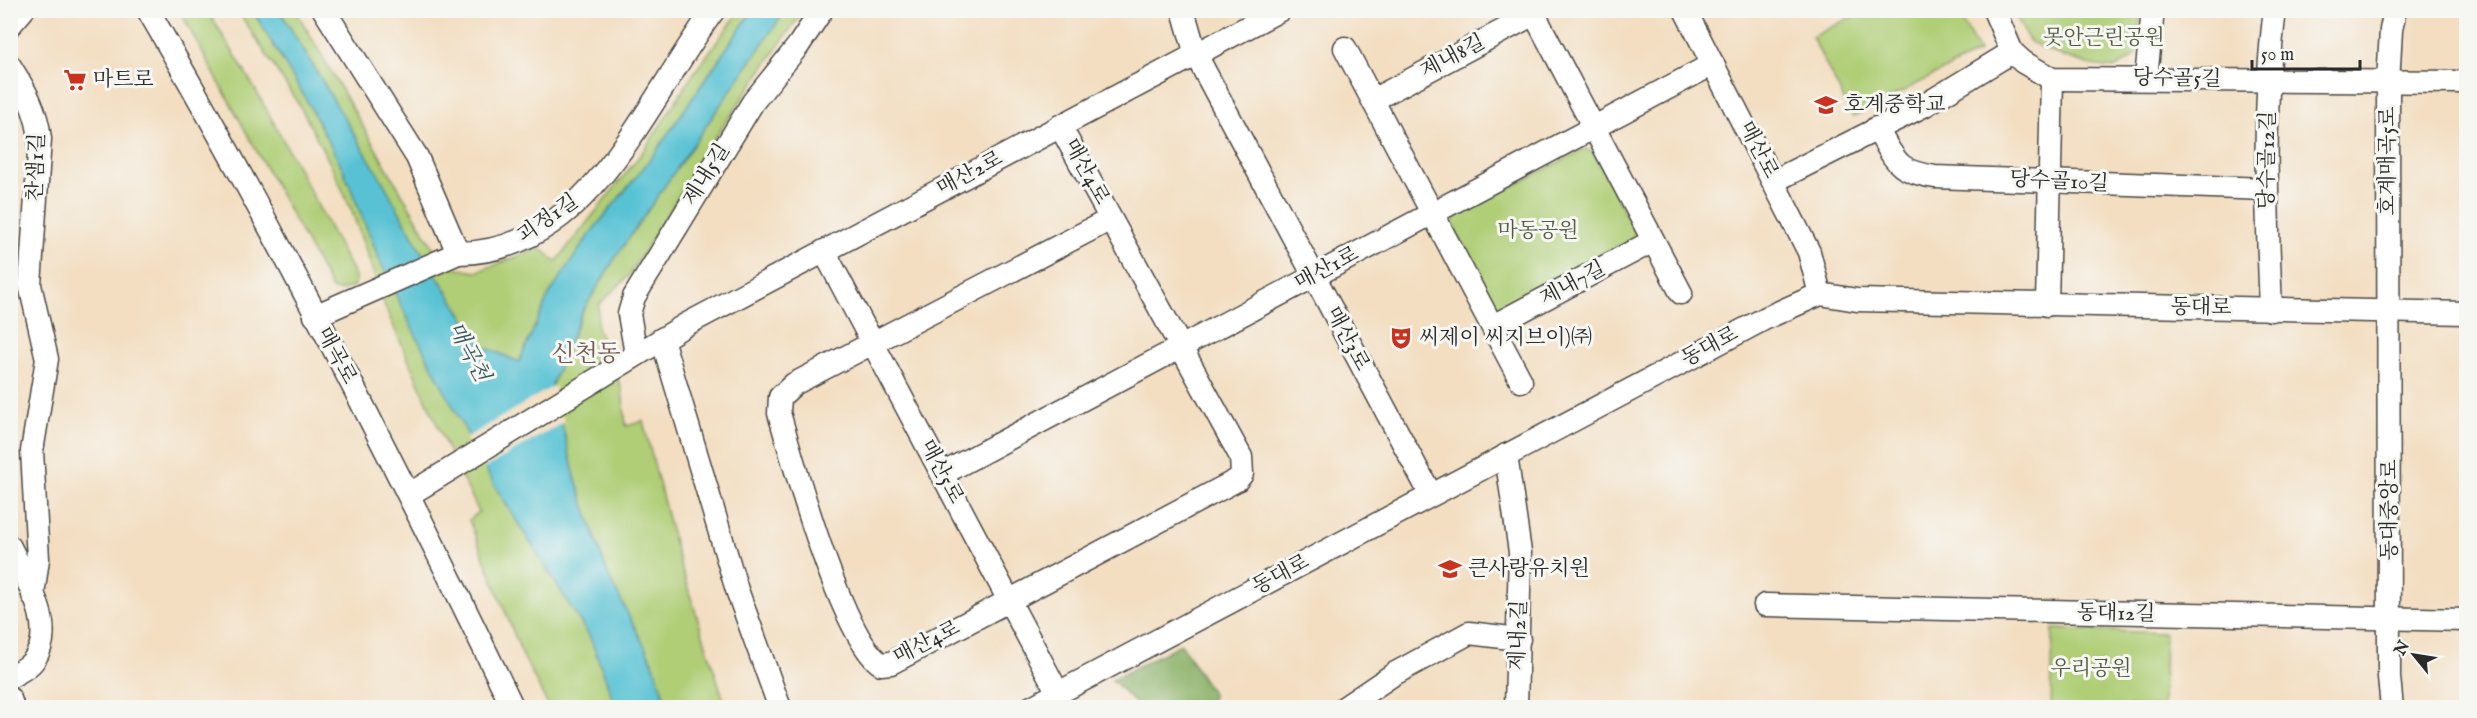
<svg xmlns="http://www.w3.org/2000/svg" width="2477" height="718" font-family="'IM FELL English','Noto Serif KR',serif">
  <rect width="100%" height="100%" fill="#f6f6f2"/>
  <filter id="ink" filterUnits="userSpaceOnUse"><feTurbulence type="fractalNoise" baseFrequency=".0167" numOctaves="2"/><feDisplacementMap in="SourceGraphic" scale="12" xChannelSelector="R" yChannelSelector="G"/><feConvolveMatrix kernelMatrix="1 2 1 2 8 2 1 2 1" color-interpolation-filters="sRGB"/></filter>
  <filter id="wash" filterUnits="userSpaceOnUse"><feTurbulence type="fractalNoise" baseFrequency=".008" numOctaves="4" result="noise"/><feDisplacementMap in="SourceGraphic" scale="24" xChannelSelector="R" yChannelSelector="G"/><feGaussianBlur stdDeviation="1.35" result="paint"/><feColorMatrix in="noise" values="0 0 0 0 0 0 0 0 0 0 0 0 0 0 0 0 0 1.4 0 .05"/><feComposite in="paint" operator="in"/></filter>
  <g filter="url(#wash)">
    <rect width="100%" height="100%" fill="#f3dec1"/>
    <g fill="#afce76" stroke="#6d7c50" stroke-width="1.5">
      <path d="M 180,11 L 207,11 C 263,95 307,187 355,276 L 355,286 L 339,291 L 332,289 Z"/>
      <path d="M 238,11 L 253,11 L 306,99 L 343,169 L 380,261 L 413,330 L 494,485 L 590,637 L 616,707 L 549,707 L 522,654 L 469,520 L 479,512 L 447,447 L 386,309 L 353,214 L 333,169 L 301,108 Z"/>
      <path d="M 280,11 L 296,11 L 437,254 L 449,267 L 476,272 L 537,249 L 544,251 L 556,262 L 645,149 L 694,73 L 740,11 L 752,11 L 653,156 L 589,235 L 549,295 L 519,362 L 482,346 L 419,248 L 383,182 Z"/>
      <path d="M 785,11 L 803,11 L 714,139 L 628,277 L 599,304 L 597,328 L 622,390 L 626,426 L 643,421 L 677,554 L 726,707 L 668,707 L 652,661 L 608,575 L 575,477 L 552,385 L 582,312 L 616,256 Z"/>
      <path d="M 1863,11 L 1957,11 L 1979,52 L 1853,117 L 1812,37 Z"/>
      <path d="M 2013,11 L 2141,11 L 2136,55 L 2116,68 L 2091,65 L 2051,52 L 2029,41 Z"/>
      <path d="M 1584,149 L 1593,152 L 1635,232 L 1632,240 L 1502,308 L 1494,304 L 1452,225 L 1455,216 Z"/>
      <path d="M 2053,629 L 2165,633 L 2163,707 L 2051,707 Z"/>
    </g>
    <path fill="#8bb167" stroke="#5b6e49" stroke-width="1.5" d="M 1181,644 L 1212,693 L 1213,707 L 1139,707 L 1112,680 Z"/>
    <path fill="#58c2d4" stroke="#427680" stroke-width="1.5" d="M 253,11 L 280,11 L 383,182 L 419,248 L 482,346 L 519,362 L 549,295 L 589,235 L 653,156 L 752,11 L 785,11 L 616,257 L 582,312 L 552,384 L 575,477 L 608,575 L 652,661 L 668,707 L 616,707 L 590,637 L 494,485 L 413,330 L 380,261 L 343,169 L 306,99 Z"/>
    <path fill="#f3dec1" d="M 555,385 L 564,422 L 483,469 L 466,438 Z"/>
  </g>
  <g filter="url(#ink)">
    <g fill="none" stroke-linecap="round" stroke-linejoin="round">
      <g stroke="#494642" stroke-width="25">
        <g id="minor">
          <path d="M 148,10 C 280,237 399,471 513,708"/>
          <path d="M 324,10 L 417,157 L 458,253 C 590,253 646,100 714,10"/>
          <path d="M 1183,10 L 1196,55 L 1431,495"/>
          <path d="M 1532,10 L 1681,293"/>
          <path d="M 1685,10 L 1809,252 L 1820,294"/>
          <path d="M 1994,10 L 2012,52 L 2023,62 L 2052,79 L 2466,82"/>
          <path d="M 10,25 L 23,10"/>
          <path d="M 1345,48 L 1521,381"/>
          <path d="M 10,66 C 25,90 37,110 40,139 L 30,285 L 47,359 L 32,451 L 38,559 L 33,595"/>
          <path d="M 2146,78 L 2153,10"/>
          <path d="M 1373,100 L 1534,14"/>
          <path d="M 1060,126 L 1241,457 L 1242,474 L 1237,480 L 891,663 L 881,664 C 843,640 793,462 779,413 L 780,397 L 794,384 L 1111,219"/>
          <path d="M 1876,128 C 1897,161 1894,170 1935,177 L 2266,189"/>
          <path d="M 1774,181 L 1925,105 L 2012,52"/>
          <path d="M 824,251 L 1058,693"/>
          <path d="M 2047,305 L 2052,79"/>
          <path d="M 2271,310 C 2267,210 2262,110 2275,10"/>
          <path d="M 315,316 L 458,253"/>
          <path d="M 1493,326 L 1653,241"/>
          <path d="M 662,339 L 737,590 L 780,708"/>
          <path d="M 636,354 L 629,314 L 634,297 L 753,102 L 798,46 L 822,10"/>
          <path d="M 1506,455 L 1520,552 L 1516,708"/>
          <path d="M 942,474 L 1713,64"/>
          <path d="M 410,494 L 687,324 L 1280,10"/>
          <path d="M 10,547 C 26,580 59,627 33,661 C 28,668 18,672 10,677"/>
          <path d="M 1765,605 L 2466,620"/>
          <path d="M 10,699 L 13,708"/>
          <path d="M 1345,707 L 1394,674 L 1469,633 L 1519,639"/>
          <path d="M 1030,708 L 1766,318 L 1820,294 L 1857,300 L 2466,313"/>
          <path d="M 2392,708 L 2389,677 L 2388,83 L 2391,30 L 2395,10"/>
        </g>
      </g>
      <use href="#minor" stroke="#fff" stroke-width="22"/>
    </g>
  </g>
  <defs>
    <g id="supermarket-bare" transform="scale(1.8)"><path d="M-6-5.5h2.5l.6 2H6L4.5 2H-2.5L-4.4-4H-6ZM-1.5 3.2a1.3 1.3 0 1 0 .1 0ZM3 3.2a1.3 1.3 0 1 0 .1 0Z" fill="#c8321e" stroke="#f6f6f2" stroke-width="2.5" paint-order="stroke"/></g>
    <g id="school-bare" transform="scale(1.8)"><path d="M0-5L7-2L0 1L-7-2ZM-4 1L0 2.5L4 1V4Q0 6-4 4Z" fill="#c8321e" stroke="#f6f6f2" stroke-width="2.5" paint-order="stroke"/></g>
    <g id="theatre-bare" transform="scale(1.8)"><path d="M-5-5.5Q0-4 5-5.5V0Q5 5 0 6Q-5 5-5 0ZM-3.3-2.5H-1v1.5H-3.3ZM1-2.5H3.3v1.5H1ZM-2.8 1Q0 5.5 2.8 1Z" fill="#c8321e" stroke="#f6f6f2" stroke-width="2.5" paint-order="stroke"/></g>
  </defs>
  <g fill-rule="evenodd">
    <use href="#supermarket-bare" x="75" y="80"/>
    <use href="#school-bare" x="1826" y="105"/>
    <use href="#theatre-bare" x="1401" y="338"/>
    <use href="#school-bare" x="1450" y="569"/>
  </g>
  <g text-anchor="middle" dominant-baseline="central" stroke-width="6" stroke-linejoin="round" paint-order="stroke">
    <g font-size="21" fill="#535c42" stroke="#f6f6f2">
      <text x="2104" y="38">못안근린공원</text>
      <text x="1538" y="231">마동공원</text>
      <text x="2091" y="669">우리공원</text>
    </g>
    <g font-size="21" fill="#2b2b2b" stroke="#f6f6f2">
      <text transform="translate(1453 57) rotate(-28)">제내8길</text>
      <text transform="translate(2177 79) rotate(1)">당수골5길</text>
      <text transform="translate(1758 150) rotate(63)">매산로</text>
      <text transform="translate(2268 160) rotate(-89)">당수골12길</text>
      <text transform="translate(2388 161) rotate(-90)">호계매곡5로</text>
      <text transform="translate(37 167) rotate(-88)">찬샘1길</text>
      <text transform="translate(1086 172) rotate(61)">매산4로</text>
      <text transform="translate(970 174) rotate(-28)">매산2로</text>
      <text transform="translate(707 175) rotate(-58)">제내5길</text>
      <text transform="translate(2059 182) rotate(3)">당수골10길</text>
      <text transform="translate(548 219) rotate(-35)">괴정1길</text>
      <text transform="translate(1327 269) rotate(-28)">매산1로</text>
      <text transform="translate(1573 284) rotate(-28)">제내7길</text>
      <text transform="translate(2201 308) rotate(1)">동대로</text>
      <text transform="translate(1347 339) rotate(62)">매산3로</text>
      <text transform="translate(1710 347) rotate(-28)">동대로</text>
      <text transform="translate(336 356) rotate(62)">매곡로</text>
      <text transform="translate(941 472) rotate(62)">매산5로</text>
      <text transform="translate(2390 510) rotate(-90)">동대중앙로</text>
      <text transform="translate(1281 575) rotate(-28)">동대로</text>
      <text transform="translate(2116 614) rotate(1)">동대12길</text>
      <text transform="translate(1519 635) rotate(-88)">제내2길</text>
      <text transform="translate(927 643) rotate(-27)">매산4로</text>
    </g>
    <g font-size="21" fill="#2b2b2b" stroke="#f6f6f2" text-anchor="start">
      <text x="93" y="80">마트로</text>
      <text x="1844" y="105">호계중학교</text>
      <text x="1419" y="338">씨제이 씨지브이)㈜</text>
      <text x="1468" y="569">큰사랑유치원</text>
    </g>
    <g font-size="22" font-style="italic" fill="#38585e" stroke="#f6f6f2">
      <text transform="translate(468 352) rotate(62)">매곡천</text>
    </g>
    <g font-size="24" fill="#725852" stroke="#f6f6f2">
      <text x="586" y="354">신천동</text>
    </g>
  </g>
  <rect width="2477" height="718" fill="none" stroke="#f6f6f2" stroke-width="36"/>
  <g transform="translate(2414 655) rotate(300)" stroke="#f6f6f2" stroke-width="4.5" paint-order="stroke">
  <path d="M0-4.5L10 22L0 15L-10 22Z" fill="#2b2b2b"/>
  <text y="-9" font-size="16" font-weight="bold" text-anchor="middle" fill="#2b2b2b">N</text>
  </g>
  <path d="M2252 60v9h108v-9" fill="none" stroke="#2b2b2b" stroke-width="3"/>
  <text x="2261" y="60" font-size="18" fill="#2b2b2b" stroke="#f6f6f2" stroke-width="4.5" paint-order="stroke">50 m</text>
</svg>
